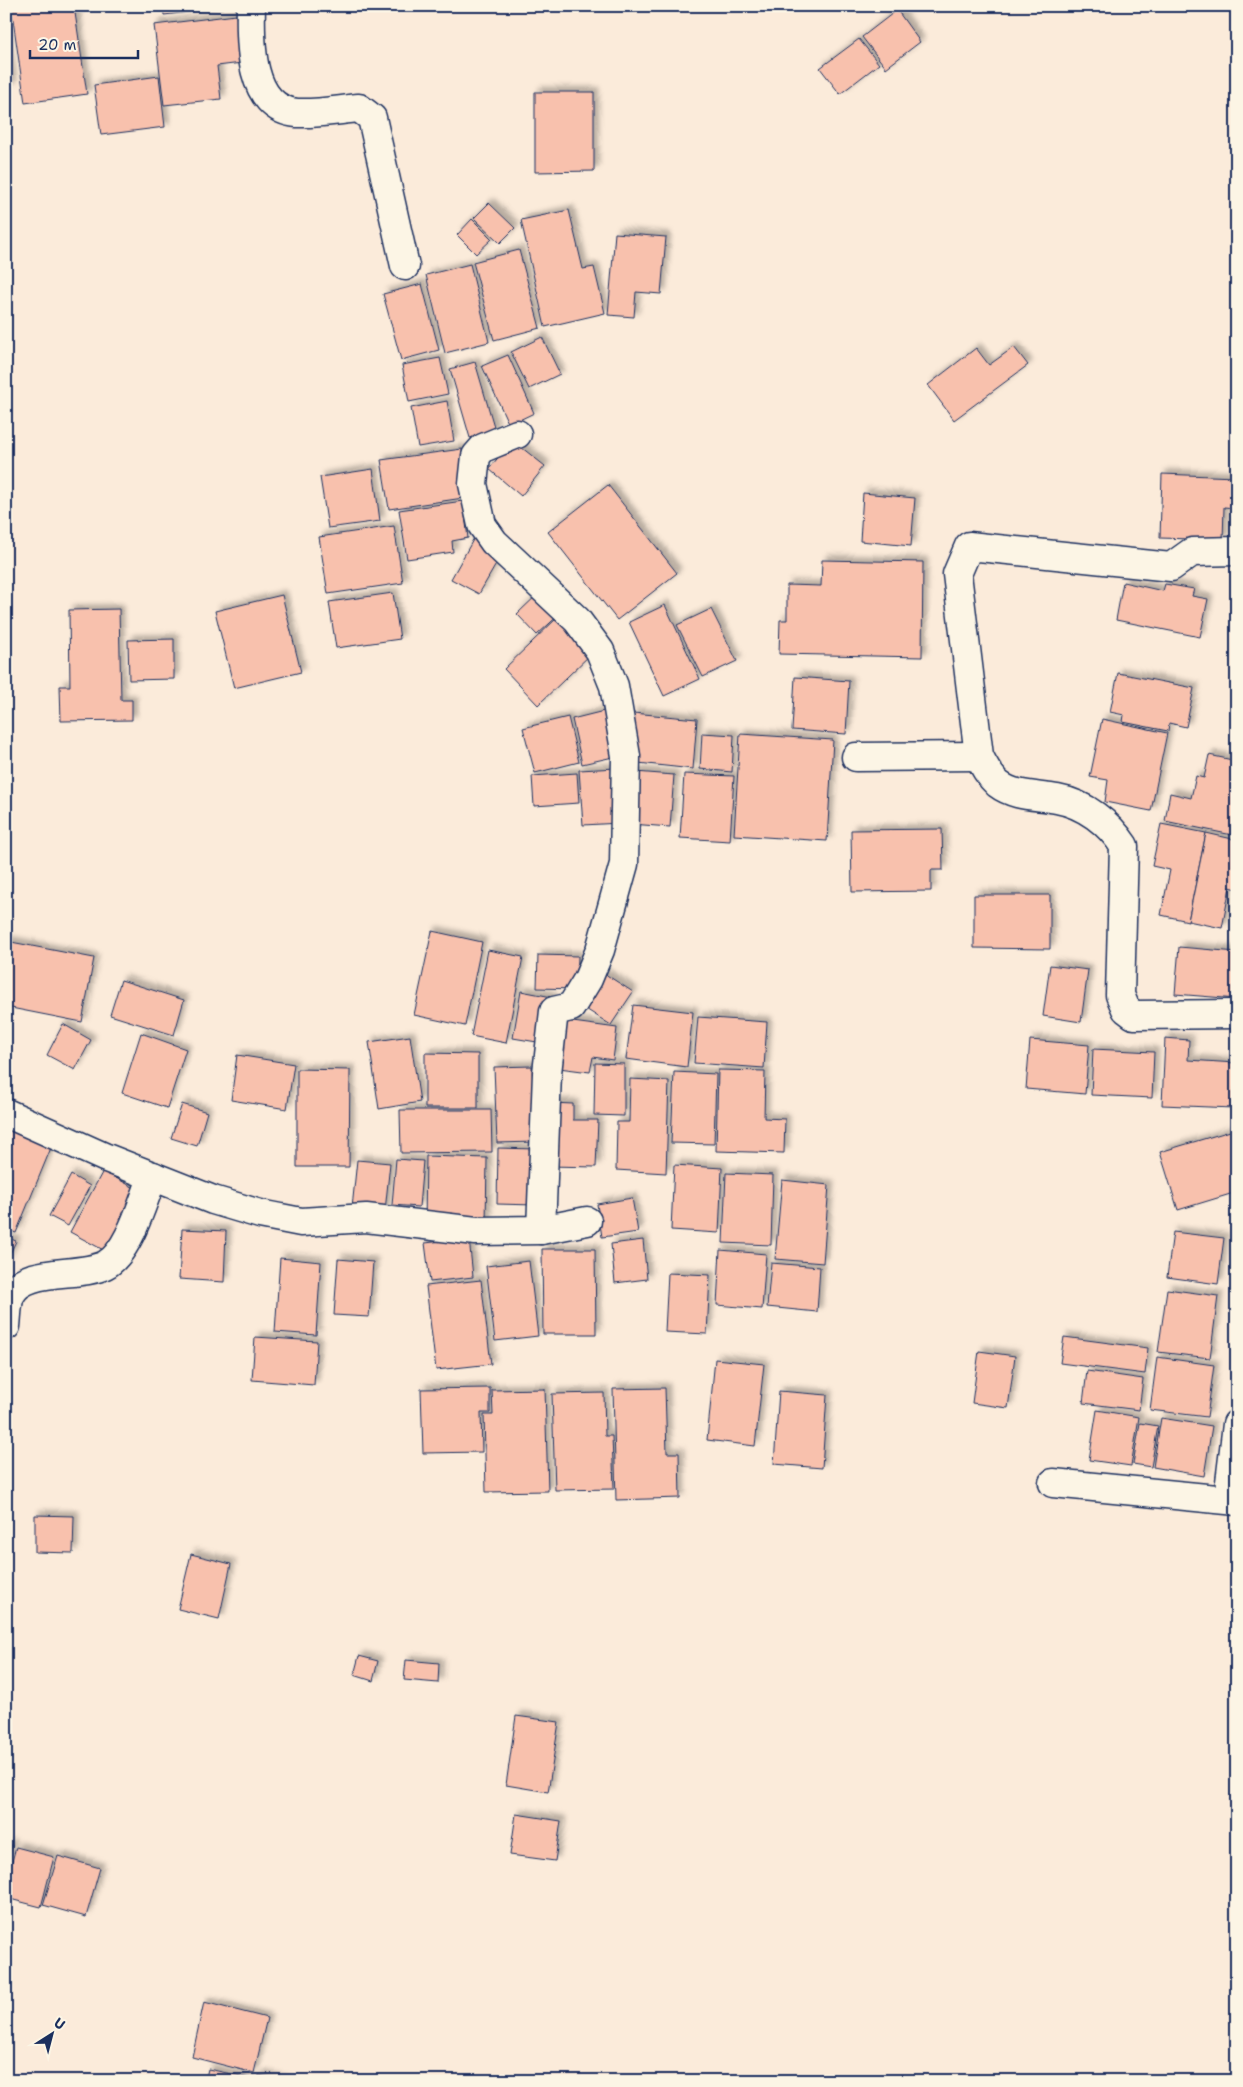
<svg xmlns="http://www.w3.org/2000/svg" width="1243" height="2087" font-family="'Shantell Sans',sans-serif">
  <defs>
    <filter id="shadow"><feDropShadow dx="4.5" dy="-4.5" stdDeviation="2.5" flood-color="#0004"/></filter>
  </defs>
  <rect width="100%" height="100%" fill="#fbebda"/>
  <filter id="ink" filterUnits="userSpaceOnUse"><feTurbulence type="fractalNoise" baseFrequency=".02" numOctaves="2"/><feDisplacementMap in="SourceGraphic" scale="10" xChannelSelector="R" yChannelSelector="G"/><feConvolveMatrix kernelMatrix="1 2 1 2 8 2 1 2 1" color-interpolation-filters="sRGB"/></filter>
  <g filter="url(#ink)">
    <g fill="#f8c1ad" stroke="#1b2f5e" filter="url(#shadow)">
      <path d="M 11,6 L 74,6 L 87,94 L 25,103 Z"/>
      <path d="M 163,6 L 223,6 L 223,8 L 164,15 Z"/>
      <path d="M 897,10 L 920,42 L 886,68 L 862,37 Z"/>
      <path d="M 236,15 L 242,63 L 217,66 L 221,99 L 164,105 L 154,25 Z"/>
      <path d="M 6,37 L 12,86 L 6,87 Z"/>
      <path d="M 859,39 L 879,64 L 840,94 L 820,68 Z"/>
      <path d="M 159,76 L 165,127 L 101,135 L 94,85 Z"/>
      <path d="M 535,92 L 594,92 L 594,171 L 535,172 Z"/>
      <path d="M 489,203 L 515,228 L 500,243 L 474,218 Z"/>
      <path d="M 569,210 L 583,269 L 594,267 L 605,313 L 545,327 L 521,220 Z"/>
      <path d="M 472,219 L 492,239 L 476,254 L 457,235 Z"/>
      <path d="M 615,233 L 666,237 L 661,294 L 636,292 L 634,317 L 608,315 Z"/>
      <path d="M 519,250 L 540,328 L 494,340 L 473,262 Z"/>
      <path d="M 470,264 L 489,342 L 445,353 L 426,275 Z"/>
      <path d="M 422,284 L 439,350 L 401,360 L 383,294 Z"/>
      <path d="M 542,337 L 560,374 L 529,389 L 511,352 Z"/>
      <path d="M 1014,347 L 1028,365 L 954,420 L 928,385 L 976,348 L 989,365 Z"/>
      <path d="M 508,355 L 534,413 L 509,425 L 482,366 Z"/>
      <path d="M 440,358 L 448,394 L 409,402 L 402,365 Z"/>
      <path d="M 475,362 L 495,430 L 470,438 L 450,369 Z"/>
      <path d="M 447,401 L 454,441 L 418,447 L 411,408 Z"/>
      <path d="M 512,440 L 545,466 L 521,496 L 489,469 Z"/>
      <path d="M 462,449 L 470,497 L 389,509 L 381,460 Z"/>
      <path d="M 373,469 L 380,521 L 328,528 L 320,477 Z"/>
      <path d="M 1162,474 L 1235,477 L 1234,508 L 1224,507 L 1223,540 L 1160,538 Z"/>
      <path d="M 608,485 L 677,573 L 617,620 L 548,532 Z"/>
      <path d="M 863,493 L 915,498 L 911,546 L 860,541 Z"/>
      <path d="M 463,501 L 468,538 L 452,541 L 453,552 L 407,559 L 399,510 Z"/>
      <path d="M 394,526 L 403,583 L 328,594 L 319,537 Z"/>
      <path d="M 474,538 L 502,554 L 479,594 L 451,579 Z"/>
      <path d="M 822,560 L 923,562 L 922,657 L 779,654 L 780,620 L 787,620 L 787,585 L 821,586 Z"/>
      <path d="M 1123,582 L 1163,591 L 1165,584 L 1194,589 L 1192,596 L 1208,599 L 1200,637 L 1116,620 Z"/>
      <path d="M 541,591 L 562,612 L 537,635 L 517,614 Z"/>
      <path d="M 393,593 L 400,639 L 336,648 L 329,602 Z"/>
      <path d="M 282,595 L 301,672 L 234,688 L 215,611 Z"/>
      <path d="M 665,605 L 700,679 L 664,696 L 629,622 Z"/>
      <path d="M 119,609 L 121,700 L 132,700 L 132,720 L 61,721 L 60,686 L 70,686 L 69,610 Z"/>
      <path d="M 711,609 L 737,661 L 703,677 L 677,625 Z"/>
      <path d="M 559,616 L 594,651 L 538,705 L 504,669 Z"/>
      <path d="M 174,639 L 174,679 L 129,680 L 128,640 Z"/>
      <path d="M 1118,673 L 1194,688 L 1186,727 L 1169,723 L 1168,731 L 1123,722 L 1124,715 L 1110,712 Z"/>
      <path d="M 795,677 L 849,681 L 846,734 L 792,730 Z"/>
      <path d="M 612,709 L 622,755 L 582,764 L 572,719 Z"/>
      <path d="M 633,713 L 697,719 L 693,769 L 629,762 Z"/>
      <path d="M 568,717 L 579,762 L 535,773 L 523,728 Z"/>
      <path d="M 1102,719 L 1167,733 L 1151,811 L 1105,802 L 1108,780 L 1090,777 Z"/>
      <path d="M 702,733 L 734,735 L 732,772 L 700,769 Z"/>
      <path d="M 740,734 L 833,740 L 827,841 L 734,835 Z"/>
      <path d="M 1209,755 L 1237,761 L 1237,836 L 1165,821 L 1170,793 L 1191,798 L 1196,776 L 1204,778 Z"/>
      <path d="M 617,768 L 620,823 L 583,825 L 579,770 Z"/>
      <path d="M 635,772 L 674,775 L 670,827 L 631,824 Z"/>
      <path d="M 577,773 L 579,803 L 534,806 L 532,776 Z"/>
      <path d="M 684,774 L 734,776 L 730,841 L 680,838 Z"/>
      <path d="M 1161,824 L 1206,833 L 1188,921 L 1161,915 L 1170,870 L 1152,866 Z"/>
      <path d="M 942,829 L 943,870 L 931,870 L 931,891 L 852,892 L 851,830 Z"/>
      <path d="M 1206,833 L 1237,840 L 1237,889 L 1230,887 L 1222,928 L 1188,921 Z"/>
      <path d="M 974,895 L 1050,895 L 1050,949 L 974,948 Z"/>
      <path d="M 432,931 L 482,942 L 465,1026 L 414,1015 Z"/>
      <path d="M 6,941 L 94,958 L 82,1022 L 6,1007 Z"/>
      <path d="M 1179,947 L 1237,952 L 1237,999 L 1175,994 Z"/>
      <path d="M 488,950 L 523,957 L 506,1043 L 471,1036 Z"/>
      <path d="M 538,955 L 578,956 L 577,989 L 537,988 Z"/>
      <path d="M 1050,965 L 1088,970 L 1081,1022 L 1043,1016 Z"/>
      <path d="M 602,972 L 633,992 L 611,1025 L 581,1006 Z"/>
      <path d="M 121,980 L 184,1000 L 174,1035 L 110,1015 Z"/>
      <path d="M 521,991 L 552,997 L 543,1043 L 513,1038 Z"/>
      <path d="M 633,1005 L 693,1012 L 687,1067 L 626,1059 Z"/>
      <path d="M 698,1017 L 767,1022 L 764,1068 L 694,1063 Z"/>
      <path d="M 558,1020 L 617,1028 L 613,1060 L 593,1057 L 590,1072 L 551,1067 Z"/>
      <path d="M 63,1024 L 91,1040 L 75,1070 L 47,1055 Z"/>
      <path d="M 141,1033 L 186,1049 L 167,1108 L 122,1093 Z"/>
      <path d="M 410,1036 L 420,1102 L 379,1109 L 369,1042 Z"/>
      <path d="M 1165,1038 L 1189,1040 L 1188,1060 L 1236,1063 L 1233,1108 L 1162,1105 Z"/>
      <path d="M 1030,1040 L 1089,1045 L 1085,1094 L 1026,1089 Z"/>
      <path d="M 1093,1049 L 1154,1052 L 1152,1098 L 1091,1095 Z"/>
      <path d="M 425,1053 L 478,1054 L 478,1108 L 425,1108 Z"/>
      <path d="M 237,1055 L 294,1064 L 287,1109 L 231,1100 Z"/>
      <path d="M 595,1063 L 624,1064 L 624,1116 L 594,1115 Z"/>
      <path d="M 532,1066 L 535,1142 L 497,1143 L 494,1067 Z"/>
      <path d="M 297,1069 L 350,1070 L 349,1167 L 297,1167 Z"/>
      <path d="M 718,1070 L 765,1071 L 764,1118 L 785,1119 L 784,1153 L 716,1151 Z"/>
      <path d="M 674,1072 L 716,1074 L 714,1144 L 671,1143 Z"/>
      <path d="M 630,1079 L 669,1081 L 666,1173 L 616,1170 L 617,1122 L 629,1122 Z"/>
      <path d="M 551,1103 L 573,1104 L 573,1120 L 598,1120 L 596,1167 L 549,1166 Z"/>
      <path d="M 182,1104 L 207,1112 L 197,1146 L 171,1138 Z"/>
      <path d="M 400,1110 L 491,1110 L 492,1152 L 401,1153 Z"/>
      <path d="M 6,1124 L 53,1143 L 16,1233 L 6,1229 Z"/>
      <path d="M 1237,1129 L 1237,1192 L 1178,1210 L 1160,1152 Z"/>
      <path d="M 498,1148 L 535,1149 L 535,1205 L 497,1204 Z"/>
      <path d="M 426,1156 L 487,1158 L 486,1224 L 425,1223 Z"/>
      <path d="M 396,1159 L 423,1161 L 419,1207 L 392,1205 Z"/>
      <path d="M 357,1160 L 390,1163 L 385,1211 L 352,1208 Z"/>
      <path d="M 674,1165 L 722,1168 L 719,1233 L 671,1230 Z"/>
      <path d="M 103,1171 L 142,1192 L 109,1253 L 70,1232 Z"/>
      <path d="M 726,1173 L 773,1175 L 771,1245 L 723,1243 Z"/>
      <path d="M 71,1175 L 90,1186 L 68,1226 L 49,1216 Z"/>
      <path d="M 782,1180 L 829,1185 L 823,1263 L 775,1259 Z"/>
      <path d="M 632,1198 L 638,1232 L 602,1237 L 597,1204 Z"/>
      <path d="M 182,1229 L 226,1231 L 224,1282 L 179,1279 Z"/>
      <path d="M 1173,1232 L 1224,1238 L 1218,1284 L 1167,1277 Z"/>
      <path d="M 6,1237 L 16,1241 L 6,1262 Z"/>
      <path d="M 469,1238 L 473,1277 L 430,1282 L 425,1243 Z"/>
      <path d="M 643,1240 L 647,1279 L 615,1283 L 611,1244 Z"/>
      <path d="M 542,1249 L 595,1249 L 596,1334 L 543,1334 Z"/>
      <path d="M 720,1250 L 766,1254 L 762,1309 L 717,1305 Z"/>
      <path d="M 280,1258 L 321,1262 L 316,1335 L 275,1332 Z"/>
      <path d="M 338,1259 L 373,1262 L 369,1317 L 334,1315 Z"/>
      <path d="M 529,1261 L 538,1336 L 495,1341 L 486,1266 Z"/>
      <path d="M 771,1263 L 820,1267 L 817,1312 L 767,1307 Z"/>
      <path d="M 668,1273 L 710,1275 L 707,1334 L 665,1332 Z"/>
      <path d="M 481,1280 L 491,1364 L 436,1370 L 426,1286 Z"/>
      <path d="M 1167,1289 L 1218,1296 L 1210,1358 L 1158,1352 Z"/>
      <path d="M 255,1337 L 317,1341 L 314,1385 L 252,1380 Z"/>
      <path d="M 1064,1337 L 1148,1348 L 1145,1374 L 1060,1363 Z"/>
      <path d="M 979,1351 L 1015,1356 L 1008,1408 L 972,1403 Z"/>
      <path d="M 1157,1357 L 1214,1365 L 1207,1417 L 1150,1410 Z"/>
      <path d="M 715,1359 L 764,1364 L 755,1446 L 707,1440 Z"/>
      <path d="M 1087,1371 L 1143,1379 L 1139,1410 L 1083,1403 Z"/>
      <path d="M 490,1388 L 490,1413 L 481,1413 L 482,1452 L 423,1453 L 421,1389 Z"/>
      <path d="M 665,1388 L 667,1453 L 679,1453 L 680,1498 L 616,1500 L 613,1389 Z"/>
      <path d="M 545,1389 L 548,1491 L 486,1492 L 484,1415 L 493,1415 L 492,1390 Z"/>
      <path d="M 779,1391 L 827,1395 L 822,1468 L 774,1464 Z"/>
      <path d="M 604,1393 L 605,1436 L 612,1436 L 614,1489 L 555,1490 L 552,1394 Z"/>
      <path d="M 1097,1410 L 1139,1417 L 1131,1466 L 1089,1460 Z"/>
      <path d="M 1161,1418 L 1212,1426 L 1204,1476 L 1153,1467 Z"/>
      <path d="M 1140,1423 L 1158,1426 L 1151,1467 L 1133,1464 Z"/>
      <path d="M 35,1515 L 74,1516 L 73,1553 L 35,1552 Z"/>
      <path d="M 191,1554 L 231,1564 L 219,1619 L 178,1609 Z"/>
      <path d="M 359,1656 L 378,1661 L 373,1681 L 354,1675 Z"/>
      <path d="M 406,1660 L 439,1663 L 438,1683 L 404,1680 Z"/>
      <path d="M 516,1716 L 559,1722 L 548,1792 L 506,1785 Z"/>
      <path d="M 516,1814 L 561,1821 L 555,1861 L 510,1855 Z"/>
      <path d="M 6,1844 L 12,1845 L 6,1868 Z"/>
      <path d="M 16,1847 L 54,1857 L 41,1907 L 6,1898 L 6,1883 Z"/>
      <path d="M 58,1856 L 100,1868 L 86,1917 L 43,1905 Z"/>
      <path d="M 204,2002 L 267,2018 L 254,2073 L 192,2057 Z"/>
      <path d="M 208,2069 L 255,2079 L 254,2081 L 205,2081 Z"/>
      <path d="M 259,2075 L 286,2081 L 258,2081 Z"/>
    </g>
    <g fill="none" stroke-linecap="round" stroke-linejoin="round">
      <g stroke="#1b2f5e" stroke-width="31">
        <g id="street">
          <path d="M 251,6 C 250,42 249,109 297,113 C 318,114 338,110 359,108 L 372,118 L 405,266"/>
          <path d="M 517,434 L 483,448 L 476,456 L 473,484 L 482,525 L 494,542 L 577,620 L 600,651 L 614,686 L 626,756 L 624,864 L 600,950 L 588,979 L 571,1007 L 554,1011 L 547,1073 L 541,1230"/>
          <path d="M 1237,551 L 1192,552 L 1171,567 L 969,546 L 957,574 L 979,756 C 984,766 989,776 998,784 C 1015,797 1037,795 1057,799 C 1085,804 1109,823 1124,846 L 1120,995 L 1126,1009 L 1134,1015 L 1237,1014"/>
          <path d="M 856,757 L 979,756"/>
          <path d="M 6,1113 L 104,1157 L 213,1200 L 260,1214 L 301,1222 L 366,1218 L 476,1231 L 541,1230 L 587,1221"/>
          <path d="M 6,1326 C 7,1318 7,1304 10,1296 C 23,1266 78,1278 105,1265 C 129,1253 143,1200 153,1176"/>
          <path d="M 1053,1483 L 1237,1501"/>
          <path d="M 1228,1499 L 1237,1424"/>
        </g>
      </g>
      <use href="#street" stroke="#fcf5e5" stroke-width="28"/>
    </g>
  </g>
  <rect width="1243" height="2087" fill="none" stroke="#fcf5e5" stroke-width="25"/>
  <rect x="12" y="12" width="1218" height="2062" fill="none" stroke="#1b2f5e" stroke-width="2" filter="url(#ink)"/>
  <g transform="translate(52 2034) rotate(36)" stroke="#fcf5e5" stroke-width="4" paint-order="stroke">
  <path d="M0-4L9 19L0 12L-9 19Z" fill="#1b2f5e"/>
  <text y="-8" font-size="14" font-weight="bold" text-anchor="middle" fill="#1b2f5e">U</text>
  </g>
  <path d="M30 50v8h108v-8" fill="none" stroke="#1b2f5e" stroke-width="2.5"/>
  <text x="38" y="50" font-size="15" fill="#1b2f5e" stroke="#fcf5e5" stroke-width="4" paint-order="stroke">20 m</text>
</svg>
